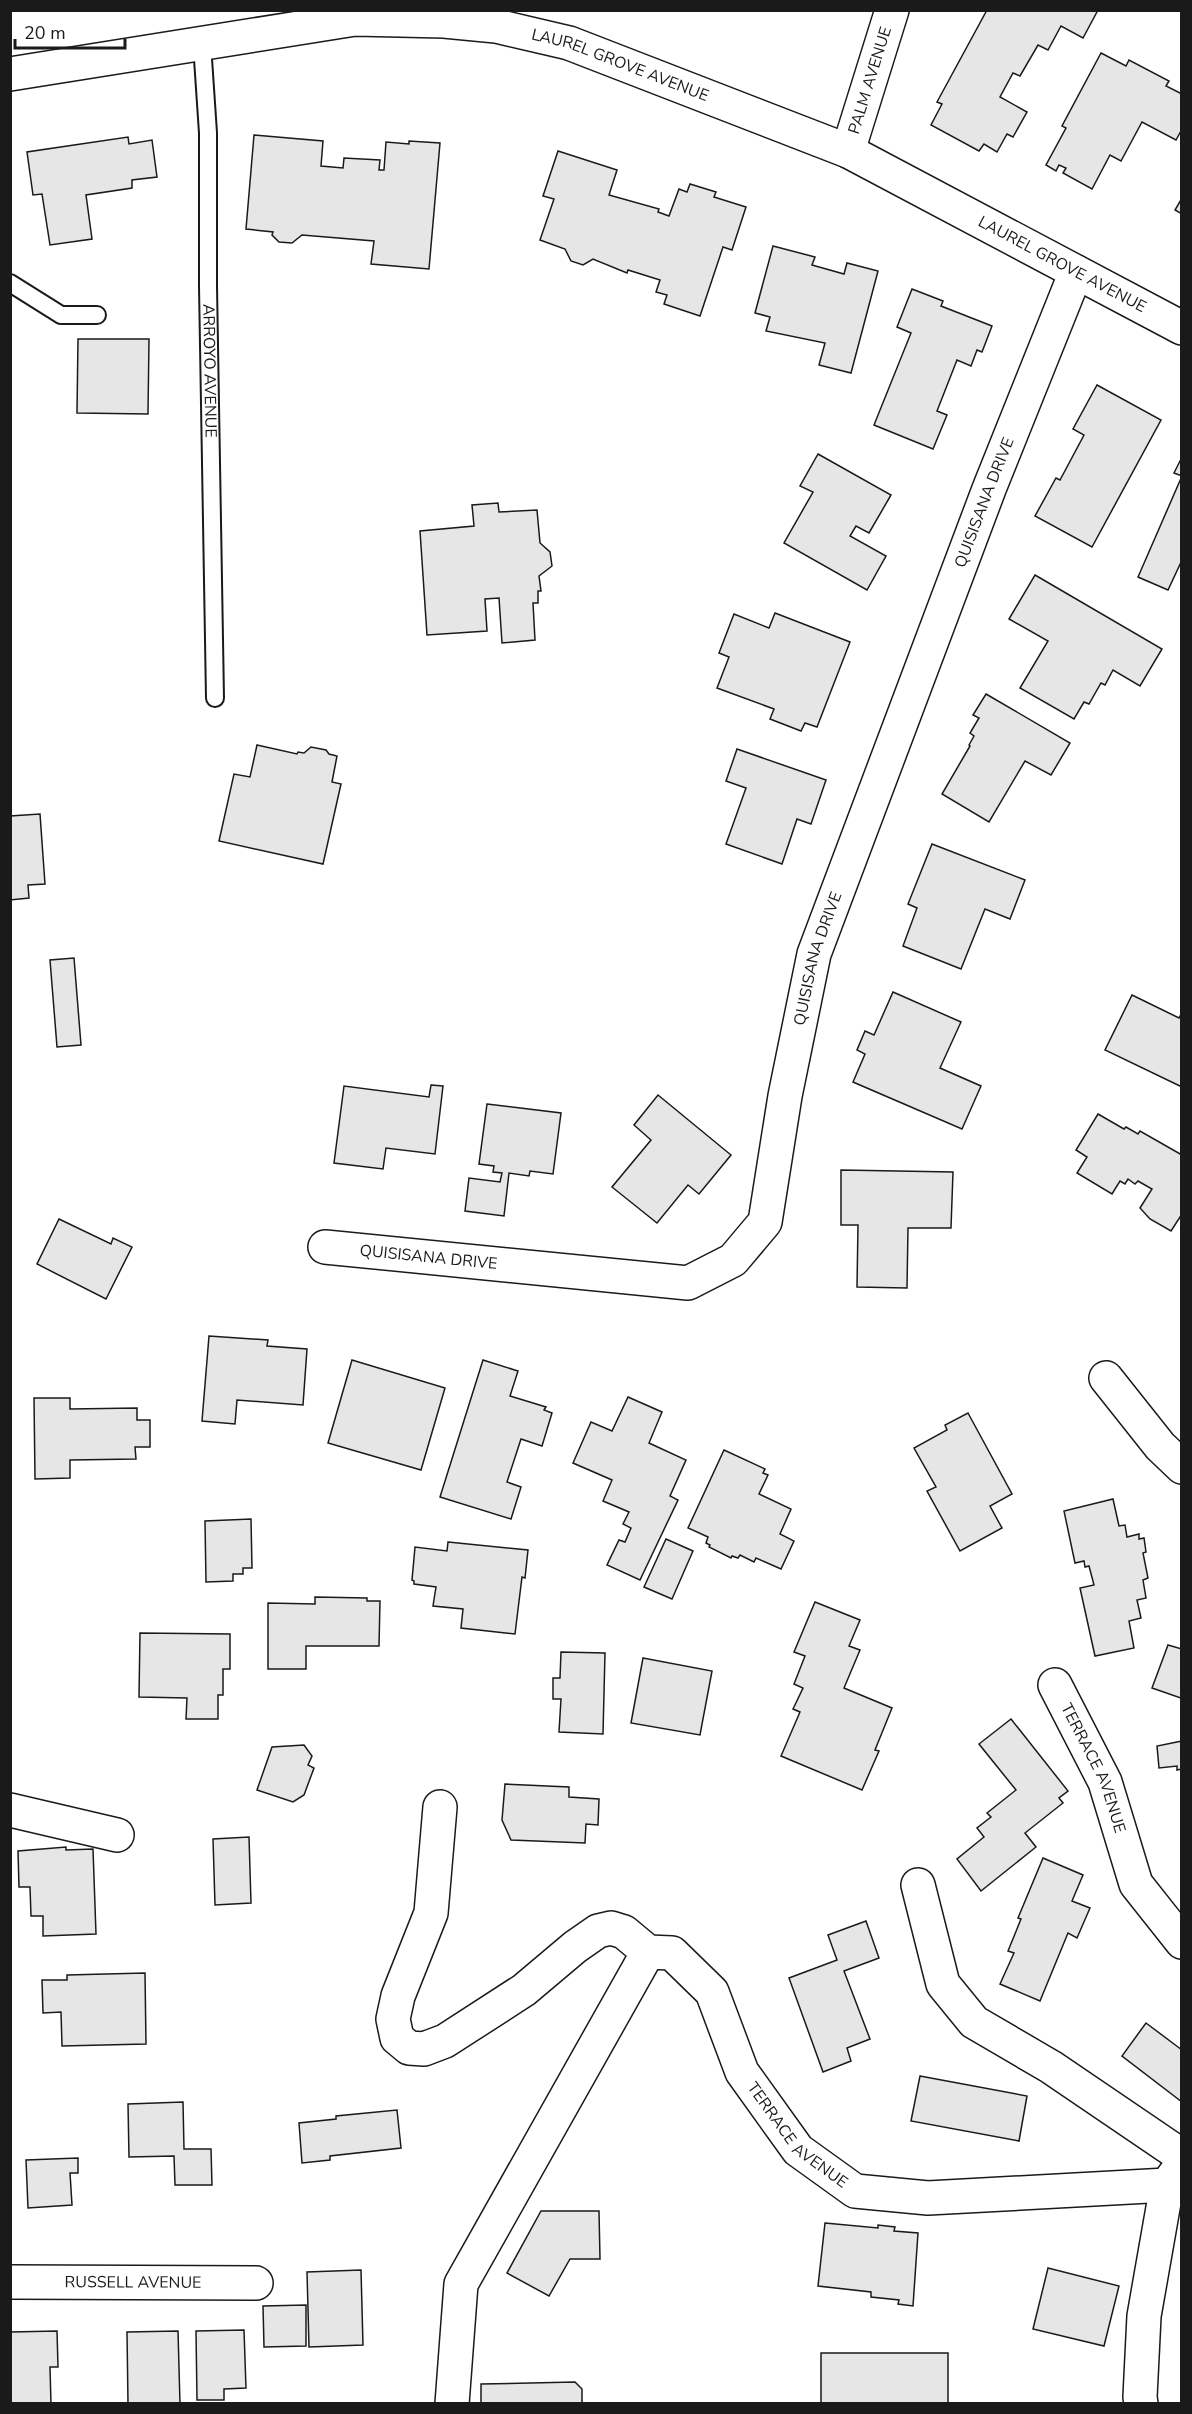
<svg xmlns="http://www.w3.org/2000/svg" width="1192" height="2414" font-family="'Nunito Sans',sans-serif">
  <rect width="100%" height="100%" fill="#fff"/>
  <g fill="#e6e6e6" stroke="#1a1a1a" stroke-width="1.5">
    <path d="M 987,10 L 1098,10 L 1083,38 L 1061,26 L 1048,50 L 1038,45 L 1020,76 L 1013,73 L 1000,97 L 1027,112 L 1013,137 L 1007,134 L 997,152 L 984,144 L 979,151 L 931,125 L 942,104 L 937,102 Z"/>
    <path d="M 1101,53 L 1126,66 L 1129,60 L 1169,81 L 1166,86 L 1182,94 L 1182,129 L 1176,140 L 1142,122 L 1121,161 L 1110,155 L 1092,189 L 1063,173 L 1066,168 L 1059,165 L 1056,171 L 1046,165 L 1066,128 L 1062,126 Z"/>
    <path d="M 254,135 L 323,141 L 321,166 L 343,168 L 344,158 L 380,160 L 379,170 L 384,170 L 386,142 L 409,144 L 409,141 L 440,143 L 429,269 L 371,264 L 374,241 L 302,235 L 292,243 L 279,242 L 272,235 L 273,232 L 246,229 Z"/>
    <path d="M 128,137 L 129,144 L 152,140 L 157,177 L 132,180 L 132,188 L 86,195 L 92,239 L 50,245 L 42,194 L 33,195 L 27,152 Z"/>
    <path d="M 558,151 L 617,170 L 609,195 L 659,209 L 658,212 L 669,216 L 679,189 L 687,192 L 690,184 L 716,192 L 714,197 L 746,207 L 732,250 L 723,247 L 700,316 L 664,304 L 667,295 L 656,292 L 660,280 L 628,270 L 627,273 L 593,259 L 583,265 L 571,261 L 565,249 L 540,240 L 554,199 L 543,196 Z"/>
    <path d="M 1182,198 L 1182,214 L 1175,210 Z"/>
    <path d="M 773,246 L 815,257 L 812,265 L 844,274 L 847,263 L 878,271 L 851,373 L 819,365 L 825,343 L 766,331 L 770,317 L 755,313 Z"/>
    <path d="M 912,289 L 943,301 L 941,306 L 992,326 L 982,352 L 977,350 L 971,366 L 957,360 L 937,411 L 947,415 L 933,449 L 874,425 L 911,333 L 897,327 Z"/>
    <path d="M 78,339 L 149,339 L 148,414 L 77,413 Z"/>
    <path d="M 1097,385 L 1161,420 L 1092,547 L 1035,516 L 1056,478 L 1060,480 L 1084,435 L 1073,429 Z"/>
    <path d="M 818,454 L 891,495 L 869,533 L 856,526 L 850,536 L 886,556 L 867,590 L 784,543 L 813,492 L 800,486 Z"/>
    <path d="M 1182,457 L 1182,476 L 1174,473 Z"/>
    <path d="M 1182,476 L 1182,560 L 1168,590 L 1138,577 Z"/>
    <path d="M 498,503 L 499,512 L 537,510 L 540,543 L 550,552 L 552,566 L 539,576 L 541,591 L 538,591 L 538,603 L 533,603 L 535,640 L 502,643 L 499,598 L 485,599 L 487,631 L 427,635 L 420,531 L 474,526 L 472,505 Z"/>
    <path d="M 1035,575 L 1162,649 L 1140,686 L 1113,670 L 1105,685 L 1101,683 L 1089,704 L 1084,702 L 1074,719 L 1020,688 L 1048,641 L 1009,619 Z"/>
    <path d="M 775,613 L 850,642 L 817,727 L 805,723 L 801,731 L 770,719 L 774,709 L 717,688 L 729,657 L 719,653 L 734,614 L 769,628 Z"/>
    <path d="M 986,694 L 1070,743 L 1051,775 L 1025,761 L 989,822 L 942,794 L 970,746 L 969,745 L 974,736 L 970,733 L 979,718 L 973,715 Z"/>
    <path d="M 257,745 L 297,754 L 298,752 L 304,753 L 311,747 L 326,750 L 329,754 L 337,756 L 332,782 L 341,784 L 323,864 L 219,841 L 234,774 L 250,777 Z"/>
    <path d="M 737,749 L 826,780 L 811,824 L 797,819 L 782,864 L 726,844 L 746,788 L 726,781 Z"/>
    <path d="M 40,814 L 45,884 L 28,885 L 29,898 L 10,900 L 10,816 Z"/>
    <path d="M 932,844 L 1025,880 L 1010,919 L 985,909 L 961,969 L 903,946 L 917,908 L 908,904 Z"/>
    <path d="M 74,958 L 81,1045 L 57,1047 L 50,960 Z"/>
    <path d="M 893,992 L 961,1022 L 940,1068 L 981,1086 L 962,1129 L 853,1082 L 865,1054 L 857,1050 L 865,1031 L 874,1035 Z"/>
    <path d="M 1132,995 L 1179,1018 L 1182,1013 L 1182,1087 L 1105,1050 Z"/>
    <path d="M 431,1085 L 443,1086 L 435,1154 L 386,1148 L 383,1169 L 334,1163 L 344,1086 L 429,1097 Z"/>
    <path d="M 658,1095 L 731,1155 L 699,1194 L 688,1185 L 657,1223 L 612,1187 L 651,1140 L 634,1125 Z"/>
    <path d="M 487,1104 L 561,1113 L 553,1174 L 530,1171 L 529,1176 L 509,1173 L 504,1216 L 465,1211 L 469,1178 L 500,1182 L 502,1173 L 493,1172 L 494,1166 L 479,1164 Z"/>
    <path d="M 1098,1114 L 1124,1129 L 1126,1127 L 1138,1134 L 1140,1131 L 1182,1155 L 1182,1214 L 1171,1231 L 1150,1219 L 1140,1208 L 1152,1189 L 1138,1181 L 1135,1184 L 1128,1179 L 1125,1184 L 1120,1181 L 1112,1194 L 1077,1173 L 1087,1157 L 1076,1150 Z"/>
    <path d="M 841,1170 L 953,1172 L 951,1228 L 908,1228 L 907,1288 L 857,1287 L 858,1225 L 841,1225 Z"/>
    <path d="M 59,1219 L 111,1244 L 113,1238 L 132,1247 L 106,1299 L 37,1264 Z"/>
    <path d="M 209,1336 L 268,1340 L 267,1346 L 307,1349 L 303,1405 L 237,1400 L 235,1424 L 202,1421 Z"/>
    <path d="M 352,1360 L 445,1388 L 421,1470 L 328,1443 Z"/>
    <path d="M 483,1360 L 518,1371 L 510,1396 L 546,1407 L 544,1410 L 552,1413 L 542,1446 L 521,1439 L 507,1482 L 521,1487 L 511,1519 L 440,1497 Z"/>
    <path d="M 628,1397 L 662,1412 L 649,1443 L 686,1460 L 670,1496 L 678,1500 L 640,1580 L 607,1565 L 619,1540 L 625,1542 L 631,1528 L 623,1524 L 629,1512 L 603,1501 L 612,1480 L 573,1463 L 591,1422 L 612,1431 Z"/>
    <path d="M 34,1398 L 70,1398 L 70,1409 L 137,1408 L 137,1420 L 150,1420 L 150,1447 L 135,1447 L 136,1459 L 70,1460 L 70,1478 L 35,1479 Z"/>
    <path d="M 968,1413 L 1012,1494 L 990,1506 L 1002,1528 L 960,1551 L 927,1491 L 936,1487 L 914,1448 L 947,1430 L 945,1425 Z"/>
    <path d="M 724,1450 L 765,1469 L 763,1473 L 768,1475 L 759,1494 L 791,1509 L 780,1534 L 794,1541 L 781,1569 L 756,1558 L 754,1562 L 740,1555 L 738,1558 L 732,1556 L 731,1558 L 709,1547 L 710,1545 L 706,1543 L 708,1537 L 688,1528 Z"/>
    <path d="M 1113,1499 L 1119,1526 L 1125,1525 L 1127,1537 L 1139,1534 L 1139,1539 L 1144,1538 L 1146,1552 L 1143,1553 L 1148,1578 L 1143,1580 L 1146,1598 L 1137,1600 L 1141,1618 L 1129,1621 L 1134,1648 L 1095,1656 L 1080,1588 L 1094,1585 L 1089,1566 L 1085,1567 L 1084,1561 L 1075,1563 L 1064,1511 Z"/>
    <path d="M 251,1519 L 252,1568 L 243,1568 L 243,1574 L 233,1574 L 233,1581 L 206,1582 L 205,1521 Z"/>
    <path d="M 666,1539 L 693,1551 L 672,1599 L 644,1587 Z"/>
    <path d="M 448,1542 L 528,1550 L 525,1578 L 522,1577 L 515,1634 L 461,1628 L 463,1609 L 433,1606 L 436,1587 L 414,1584 L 414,1581 L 412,1580 L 415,1547 L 447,1551 Z"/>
    <path d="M 315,1597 L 367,1598 L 367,1601 L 380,1601 L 379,1646 L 306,1646 L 306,1669 L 268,1669 L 268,1603 L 315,1604 Z"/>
    <path d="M 815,1602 L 860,1620 L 849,1646 L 860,1650 L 844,1688 L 892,1708 L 875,1750 L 879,1751 L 862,1790 L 781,1756 L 800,1712 L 793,1709 L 803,1688 L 794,1684 L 805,1656 L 794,1652 Z"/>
    <path d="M 140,1633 L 230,1634 L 230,1669 L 223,1669 L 223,1695 L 218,1695 L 218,1719 L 186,1719 L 187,1698 L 139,1697 Z"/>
    <path d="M 1168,1645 L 1182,1649 L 1182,1708 L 1181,1698 L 1152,1688 Z"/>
    <path d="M 561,1652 L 605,1653 L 603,1734 L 559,1732 L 561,1699 L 553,1699 L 553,1678 L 560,1678 Z"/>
    <path d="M 643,1658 L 712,1671 L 700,1735 L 631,1723 Z"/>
    <path d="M 1011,1719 L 1068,1791 L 1059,1798 L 1063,1803 L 1025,1833 L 1036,1847 L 981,1891 L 957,1859 L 984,1837 L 977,1828 L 991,1817 L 987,1813 L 1016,1790 L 979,1744 Z"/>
    <path d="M 1182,1741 L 1182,1769 L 1177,1770 L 1177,1766 L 1159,1768 L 1157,1746 Z"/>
    <path d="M 304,1745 L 312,1756 L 308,1765 L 314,1768 L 304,1795 L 293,1802 L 257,1790 L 272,1747 Z"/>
    <path d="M 505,1784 L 569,1787 L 569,1797 L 599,1799 L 598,1825 L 586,1824 L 585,1843 L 511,1840 L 502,1820 Z"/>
    <path d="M 249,1837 L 251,1903 L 215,1905 L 213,1839 Z"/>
    <path d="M 66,1847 L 66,1850 L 93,1849 L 96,1934 L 43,1936 L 43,1916 L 31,1916 L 30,1887 L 19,1887 L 18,1851 Z"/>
    <path d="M 1043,1858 L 1083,1875 L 1072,1901 L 1090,1908 L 1077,1938 L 1068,1933 L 1040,2001 L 1000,1984 L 1014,1953 L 1008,1951 L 1021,1919 L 1018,1918 Z"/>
    <path d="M 866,1921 L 879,1958 L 844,1971 L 870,2039 L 847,2048 L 851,2061 L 823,2072 L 789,1978 L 837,1960 L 828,1935 Z"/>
    <path d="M 145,1973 L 146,2044 L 62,2046 L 61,2012 L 43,2013 L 42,1980 L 67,1980 L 67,1975 Z"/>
    <path d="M 1146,2023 L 1182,2050 L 1182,2102 L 1122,2056 Z"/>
    <path d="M 920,2076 L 1027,2096 L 1019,2141 L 911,2121 Z"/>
    <path d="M 183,2102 L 184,2149 L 211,2149 L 212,2185 L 175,2185 L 174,2156 L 129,2157 L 128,2104 Z"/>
    <path d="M 397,2110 L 401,2148 L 330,2156 L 330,2160 L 302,2163 L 299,2123 L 336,2119 L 336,2116 Z"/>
    <path d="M 78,2158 L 78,2173 L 70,2173 L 72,2205 L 28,2208 L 26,2160 Z"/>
    <path d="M 541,2211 L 599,2211 L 600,2259 L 570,2259 L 549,2296 L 507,2273 Z"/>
    <path d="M 825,2223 L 878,2228 L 878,2225 L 895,2227 L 894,2231 L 918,2233 L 913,2306 L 898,2304 L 899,2300 L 871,2297 L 871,2292 L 818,2286 Z"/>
    <path d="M 1048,2268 L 1119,2286 L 1104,2346 L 1033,2329 Z"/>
    <path d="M 361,2270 L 363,2345 L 309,2347 L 307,2272 Z"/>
    <path d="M 306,2305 L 306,2346 L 264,2347 L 263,2306 Z"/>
    <path d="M 244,2330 L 246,2388 L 224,2389 L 224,2400 L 197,2400 L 196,2331 Z"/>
    <path d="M 57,2331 L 58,2367 L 50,2367 L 51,2404 L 10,2404 L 10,2332 Z"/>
    <path d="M 178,2331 L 180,2404 L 128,2404 L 127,2332 Z"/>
    <rect x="821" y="2353" width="127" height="51"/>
    <path d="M 575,2382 L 582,2389 L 582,2404 L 481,2404 L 481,2384 Z"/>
  </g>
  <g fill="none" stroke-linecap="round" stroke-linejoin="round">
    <g stroke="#1a1a1a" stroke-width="20">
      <g id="service">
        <path id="s1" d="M 202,44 L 208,133 L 208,286 L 215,698"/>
        <path d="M 10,283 L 61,315 L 97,315"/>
      </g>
    </g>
    <g stroke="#1a1a1a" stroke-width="36">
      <g id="minor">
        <path id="s2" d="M 848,151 L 892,10"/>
        <path id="s3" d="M 325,1247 L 688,1283 L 733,1260 L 765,1222 L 785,1096 L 814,954 L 989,489 L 1076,272"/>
        <path d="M 1106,1378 L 1160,1446 L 1182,1467"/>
        <path id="s4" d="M 1055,1685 L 1105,1782 L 1136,1884 L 1182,1942"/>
        <path id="s5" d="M 440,1807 L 431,1913 L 398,1996 L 393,2019 L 397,2038 L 409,2048 L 424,2049 L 445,2041 L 524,1990 L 575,1947 L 598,1931 L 611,1928 L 624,1932 L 648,1952 L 672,1953 L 712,1992 L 742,2072 L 798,2150 L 855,2191 L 928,2198 L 1167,2185 L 1182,2164"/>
        <path d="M 10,1810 L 117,1835"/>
        <path d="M 918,1885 L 943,1984 L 974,2022 L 1051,2067 L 1182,2156"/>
        <path id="s6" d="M 10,2282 L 256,2283"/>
        <path d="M 452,2404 L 461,2284 L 648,1952"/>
        <path d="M 1141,2404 L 1140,2397 L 1144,2316 L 1167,2185"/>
      </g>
    </g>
    <g stroke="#1a1a1a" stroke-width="36">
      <g id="tertiary">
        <path id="s7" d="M 10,74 L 355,19 L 444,21 L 496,26 L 569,43 L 848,151 L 1182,328"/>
      </g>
    </g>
    <use href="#service" stroke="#fff" stroke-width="16"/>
    <use href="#minor" stroke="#fff" stroke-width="33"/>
    <use href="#tertiary" stroke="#fff" stroke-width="33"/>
  </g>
  <g text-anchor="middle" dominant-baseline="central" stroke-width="4.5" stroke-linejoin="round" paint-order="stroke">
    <g font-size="16" fill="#1a1a1a" stroke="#fff">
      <text stroke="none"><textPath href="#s7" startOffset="621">LAUREL GROVE AVENUE</textPath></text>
      <text stroke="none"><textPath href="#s2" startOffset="74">PALM AVENUE</textPath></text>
      <text stroke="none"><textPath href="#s7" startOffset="1107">LAUREL GROVE AVENUE</textPath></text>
      <text stroke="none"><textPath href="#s1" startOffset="327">ARROYO AVENUE</textPath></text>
      <text stroke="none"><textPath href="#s3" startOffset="1220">QUISISANA DRIVE</textPath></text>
      <text stroke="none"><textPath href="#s3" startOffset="734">QUISISANA DRIVE</textPath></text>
      <text stroke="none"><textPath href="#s3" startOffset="104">QUISISANA DRIVE</textPath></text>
      <text stroke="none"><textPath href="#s4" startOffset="92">TERRACE AVENUE</textPath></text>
      <text stroke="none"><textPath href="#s5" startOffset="789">TERRACE AVENUE</textPath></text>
      <text stroke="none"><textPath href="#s6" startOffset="123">RUSSELL AVENUE</textPath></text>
    </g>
  </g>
  <rect width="1192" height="2414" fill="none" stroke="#1a1a1a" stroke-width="24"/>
  <path d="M15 39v9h110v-9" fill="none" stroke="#1a1a1a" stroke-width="3"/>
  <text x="24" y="39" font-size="18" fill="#1a1a1a" stroke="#ffffff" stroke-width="4.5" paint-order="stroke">20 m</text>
</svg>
